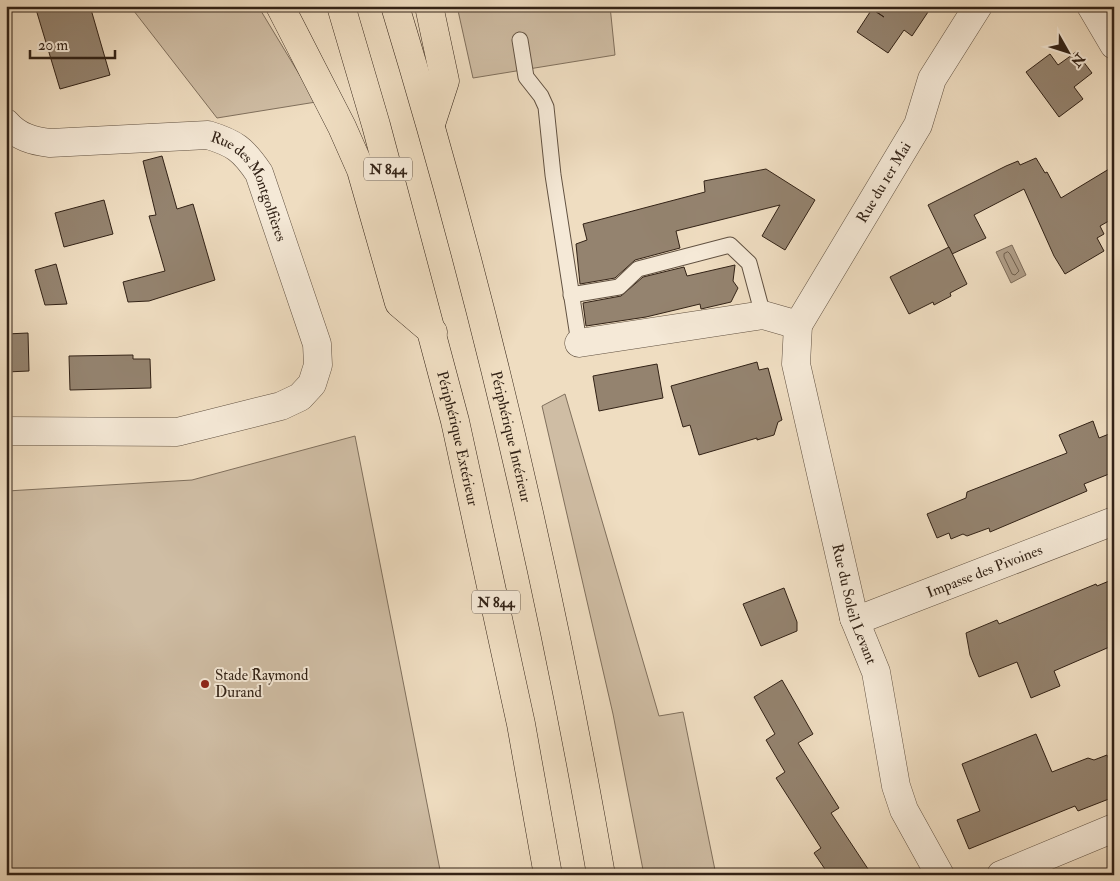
<svg xmlns="http://www.w3.org/2000/svg" width="1120" height="881" font-family="'IM FELL Double Pica',serif">
  <rect width="100%" height="100%" fill="#efddc1"/>
  <filter id="stains"><feTurbulence type="fractalNoise" baseFrequency=".004" numOctaves="4"/><feColorMatrix values="0 0 0 0 .2 0 0 0 0 .09 0 0 0 0 .02 0 0 0 .5 -.17"/></filter>
  <radialGradient id="worn" r=".72"><stop offset=".6" stop-color="#630" stop-opacity="0"/><stop offset="1" stop-color="#630" stop-opacity=".3"/></radialGradient>
  <g fill="#cfbda4" stroke="#80705d">
    <path d="M 130,6 L 258,6 L 316,102 L 217,118 Z"/>
    <path d="M 457,6 L 610,6 L 615,55 L 473,78 Z"/>
    <path d="M 565,394 L 659,716 L 683,712 L 716,875 L 644,875 L 613,714 L 542,406 Z"/>
    <path d="M 355,436 L 441,875 L 6,875 L 7,491 L 192,480 Z"/>
  </g>
  <path fill="#af9d87" stroke="#7d6c5a" d="M 1012,245 L 1026,275 L 1011,283 L 996,252 Z"/>
  <g fill="none" stroke-linecap="round" stroke-linejoin="round">
    <path stroke="#70604e" stroke-width="1" d="M 1008,252 L 1010,254 L 1019,271 L 1015,275 L 1012,274 L 1004,257 L 1004,254 Z"/>
  </g>
  <g fill="#94836f" stroke="#322216">
    <path d="M 35,6 L 90,6 L 110,75 L 60,89 Z"/>
    <path d="M 867,6 L 932,6 L 912,36 L 904,30 L 888,53 L 857,32 L 872,9 L 884,17 Z"/>
    <path d="M 1076,52 L 1092,73 L 1074,87 L 1083,99 L 1059,117 L 1026,72 L 1050,54 L 1058,65 Z"/>
    <path d="M 162,156 L 177,209 L 193,204 L 215,280 L 149,301 L 128,302 L 123,282 L 165,271 L 149,216 L 156,215 L 143,161 Z"/>
    <path d="M 1036,158 L 1045,173 L 1047,172 L 1061,198 L 1114,166 L 1114,218 L 1100,226 L 1104,234 L 1097,238 L 1104,251 L 1065,274 L 1054,256 L 1024,189 L 974,215 L 986,238 L 952,254 L 928,205 L 1006,166 L 1018,161 L 1020,165 Z"/>
    <path d="M 766,169 L 815,200 L 785,250 L 762,236 L 780,205 L 676,231 L 680,248 L 635,260 L 615,278 L 580,284 L 576,244 L 587,240 L 583,224 L 705,192 L 704,181 Z"/>
    <path d="M 104,200 L 113,234 L 64,247 L 55,213 Z"/>
    <path d="M 949,247 L 967,284 L 950,293 L 951,296 L 934,305 L 933,302 L 909,314 L 890,277 Z"/>
    <path d="M 56,264 L 67,304 L 45,305 L 35,270 Z"/>
    <path d="M 735,265 L 733,281 L 738,288 L 731,302 L 701,309 L 700,304 L 646,317 L 586,326 L 583,303 L 621,296 L 643,277 L 684,267 L 687,276 Z"/>
    <path d="M 28,333 L 29,371 L 6,372 L 6,334 Z"/>
    <path d="M 133,355 L 133,359 L 150,359 L 151,388 L 70,390 L 69,356 Z"/>
    <path d="M 757,362 L 759,370 L 768,368 L 782,420 L 778,422 L 774,435 L 757,440 L 757,438 L 699,455 L 690,425 L 683,427 L 671,386 Z"/>
    <path d="M 657,364 L 663,398 L 599,411 L 593,376 Z"/>
    <path d="M 1093,421 L 1099,438 L 1114,432 L 1114,472 L 1084,484 L 1087,491 L 990,532 L 989,528 L 967,536 L 963,534 L 951,539 L 949,533 L 937,538 L 927,514 L 966,498 L 967,492 L 1067,453 L 1059,435 Z"/>
    <path d="M 1114,579 L 1114,645 L 1054,671 L 1060,686 L 1031,698 L 1017,662 L 979,677 L 970,655 L 966,633 L 997,620 L 999,624 L 1096,584 L 1097,586 Z"/>
    <path d="M 784,588 L 797,622 L 797,631 L 761,646 L 743,604 Z"/>
    <path d="M 782,680 L 813,734 L 798,743 L 839,808 L 831,813 L 872,875 L 829,875 L 814,853 L 821,848 L 776,778 L 785,772 L 766,740 L 775,734 L 754,697 Z"/>
    <path d="M 1036,734 L 1052,772 L 1088,758 L 1094,760 L 1107,755 L 1114,771 L 1114,797 L 1078,811 L 1075,806 L 969,849 L 957,820 L 980,811 L 962,764 Z"/>
  </g>
  <g fill="none" stroke-linecap="round" stroke-linejoin="round">
    <g stroke="#615141" stroke-width="17">
      <g id="lane">
        <path d="M 520,40 L 526,77 L 541,96 L 546,107 L 553,175 L 579,343"/>
        <path d="M 571,295 L 619,287 L 638,269 L 730,245 L 749,263 L 763,315"/>
      </g>
    </g>
    <g stroke="#615141" stroke-width="29">
      <g id="street">
        <path d="M 1091,6 L 1114,45"/>
        <path id="s1" d="M 6,123 C 18,137 33,141 50,143 L 208,135 C 234,143 243,149 259,173 L 317,344 L 318,365 L 312,384 L 300,397 L 281,406 L 177,432 L 6,431"/>
        <path id="s2" d="M 798,325 L 796,364 L 854,618 L 876,672 L 896,786 L 904,810 L 940,875"/>
        <path id="s3" d="M 579,343 L 763,315 L 798,325 L 918,125 L 932,79 L 978,6"/>
        <path id="s4" d="M 854,618 L 868,616 L 1114,521"/>
        <path d="M 1001,875 L 1114,828"/>
      </g>
    </g>
    <g stroke="#322216" stroke-width="29">
      <g id="highway">
        <path d="M 280,6 L 342,127 L 361,170 L 399,303 L 433,332"/>
        <path id="s5" d="M 341,6 L 376,125 L 455,421 L 521,724 L 548,875"/>
        <path id="s6" d="M 395,6 C 482,291 550,581 601,875"/>
        <path d="M 429,6 L 445,81 L 431,124"/>
      </g>
    </g>
    <use href="#lane" stroke="#f5e9d7" stroke-width="15"/>
    <use href="#street" stroke="#f5e9d7" stroke-width="28"/>
    <use href="#highway" stroke="#efddc1" stroke-width="28"/>
  </g>
  <circle fill="#8f2418" stroke="#f5e9d7" stroke-width="2" cx="205" cy="684" r="5"/>
  <g text-anchor="middle" dominant-baseline="central" stroke-width="4" stroke-linejoin="round" paint-order="stroke">
    <g fill="#f5e9d7" stroke="#6c5e50" stroke-width="1">
      <rect x="364" y="157.5" width="48" height="23" rx="4"/>
      <rect x="472" y="590.5" width="48" height="23" rx="4"/>
    </g>
    <g font-size="14" font-weight="bold" fill="#322216">
      <text x="388" y="169">N 844</text>
      <text x="496" y="602">N 844</text>
    </g>
    <g font-size="15" fill="#322216" stroke="#f5e9d7">
      <text stroke="none"><textPath href="#s3" startOffset="389">Rue du 1er Mai</textPath></text>
      <text stroke="none"><textPath href="#s1" startOffset="278">Rue des Montgolfières</textPath></text>
      <text stroke="none"><textPath href="#s5" startOffset="448">Périphérique Extérieur</textPath></text>
      <text stroke="none"><textPath href="#s6" startOffset="446">Périphérique Intérieur</textPath></text>
      <text stroke="none"><textPath href="#s4" startOffset="139">Impasse des Pivoines</textPath></text>
      <text stroke="none"><textPath href="#s2" startOffset="286">Rue du Soleil Levant</textPath></text>
    </g>
    <g font-size="15" fill="#322216" stroke="#f5e9d7" text-anchor="start">
      <text x="215" y="675">Stade Raymond<tspan x="215" dy="17">Durand</tspan></text>
    </g>
  </g>
  <rect width="1120" height="881" fill="none" stroke="#efddc1" stroke-width="25"/>
  <rect x="8" y="8" width="1105" height="866" fill="none" stroke="#322216" stroke-width="2.5"/>
  <rect x="12" y="12" width="1095" height="856" fill="none" stroke="#322216"/>
  <g transform="translate(1068 52) rotate(129)" stroke="#f5e9d7" stroke-width="4" paint-order="stroke">
  <path d="M0-4L9 19L0 12L-9 19Z" fill="#322216"/>
  <text y="-8" font-size="14" font-weight="bold" text-anchor="middle" fill="#322216">N</text>
  </g>
  <path d="M30 50v8h85v-8" fill="none" stroke="#322216" stroke-width="2.5"/>
  <text x="38" y="50" font-size="15" fill="#322216" stroke="#f5e9d7" stroke-width="4" paint-order="stroke">20 m</text>
  <rect width="100%" height="100%" filter="url(#stains)"/>
  <rect width="100%" height="100%" fill="url(#worn)"/>
</svg>
